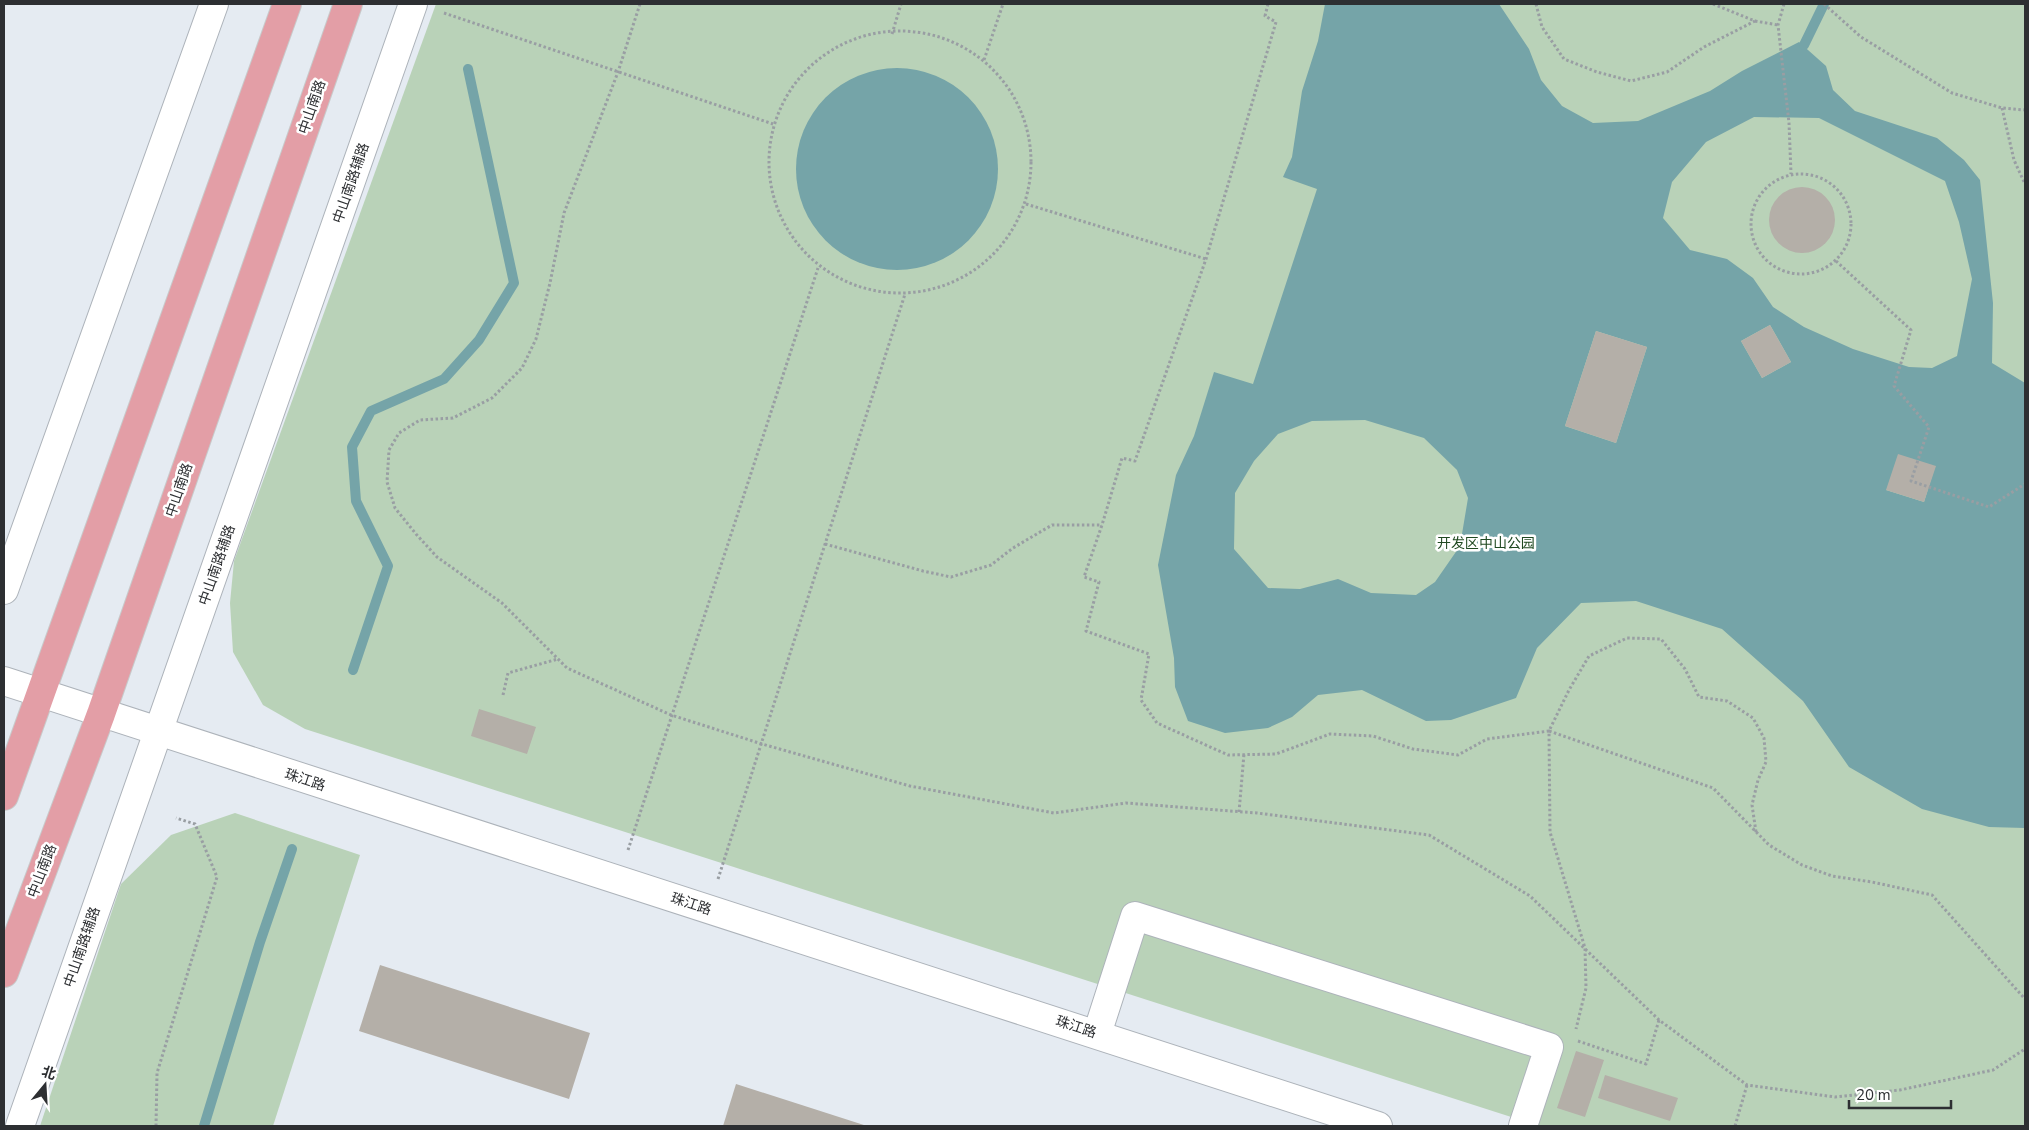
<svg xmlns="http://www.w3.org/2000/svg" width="2029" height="1130" font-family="'Nunito Sans','Noto Sans SC',sans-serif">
  <rect width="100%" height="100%" fill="#e5ebf2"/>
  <g fill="#b9d2b8">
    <path d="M 436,4 L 2025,4 L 2025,1126 L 1539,1126 L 305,729 L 263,705 L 233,652 L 230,603 L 234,561 Z"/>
    <path d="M 235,813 L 360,855 L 273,1126 L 40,1126 L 121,884 L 171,835 Z"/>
  </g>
  <g fill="#75a4a8" fill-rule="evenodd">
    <path d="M 1325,4 L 1499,4 L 1529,49 L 1541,80 L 1562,106 L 1593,123 L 1638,121 L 1710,91 L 1742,71 L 1799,42 L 1826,66 L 1833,90 L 1855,111 L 1937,138 L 1964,160 L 1980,180 L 1993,303 L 1992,363 L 2025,383 L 2025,795 L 2024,800 L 2025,828 L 1989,827 L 1922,809 L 1849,767 L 1803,701 L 1722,629 L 1636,601 L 1581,603 L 1537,648 L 1516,698 L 1451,720 L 1426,721 L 1362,690 L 1318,695 L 1292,717 L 1268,728 L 1225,733 L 1188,721 L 1175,687 L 1174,658 L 1158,565 L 1176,475 L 1194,436 L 1214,372 L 1253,384 L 1317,189 L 1283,177 L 1292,157 L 1302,91 L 1318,41 ZM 1754,117 L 1819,118 L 1945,181 L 1959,222 L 1972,279 L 1957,356 L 1932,368 L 1909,367 L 1853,349 L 1804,327 L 1773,307 L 1753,278 L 1727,259 L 1690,250 L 1663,218 L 1672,182 L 1706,142 ZM 1770,325 L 1791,362 L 1762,378 L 1741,341 ZM 1596,331 L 1647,347 L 1616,443 L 1565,426 ZM 1365,420 L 1424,438 L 1457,470 L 1468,498 L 1460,546 L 1435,582 L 1416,595 L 1371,593 L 1338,579 L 1300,589 L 1268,588 L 1234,549 L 1235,493 L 1254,461 L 1278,434 L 1312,421 ZM 1935,466 L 1924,502 L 1886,490 Z"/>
    <circle cx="897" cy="169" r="101"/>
  </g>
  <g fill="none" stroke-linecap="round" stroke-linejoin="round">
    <g stroke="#75a4a8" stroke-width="10">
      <path d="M 1804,45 L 1824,4"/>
      <path d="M 353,670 L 388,566 L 356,501 L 352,447 L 371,411 L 444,379 L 479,340 L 514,283 L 468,69"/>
      <path d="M 204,1126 L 260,942 L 292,849"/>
    </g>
  </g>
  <g fill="#b4afa8">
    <circle cx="1802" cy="220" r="33"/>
    <path d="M 1770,325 L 1791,362 L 1762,378 L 1741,341 Z"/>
    <path d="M 1596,331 L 1647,347 L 1616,443 L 1565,426 Z"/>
    <path d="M 1898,454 L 1936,466 L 1924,502 L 1886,490 Z"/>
    <path d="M 479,709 L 536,727 L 527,754 L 471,736 Z"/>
    <path d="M 380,965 L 590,1033 L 569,1099 L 359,1031 Z"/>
    <path d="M 1576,1051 L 1604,1060 L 1585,1117 L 1557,1108 Z"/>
    <path d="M 1605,1075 L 1678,1098 L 1670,1121 L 1598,1098 Z"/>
    <path d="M 736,1084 L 867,1126 L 723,1126 Z"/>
  </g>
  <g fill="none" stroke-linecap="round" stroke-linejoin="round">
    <g stroke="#adb3ba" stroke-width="30">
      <g id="minor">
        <path d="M 4,590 L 214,4"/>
        <path d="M 1097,1034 L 1135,916 L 1549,1047 L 1523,1126"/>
        <path d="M 20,1126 L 413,4"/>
      </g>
    </g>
    <g stroke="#adb3ba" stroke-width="30">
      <path id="tertiary" d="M 4,681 L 1378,1126"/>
    </g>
    <g stroke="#c8c9ca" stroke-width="30">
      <g id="primary">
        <path d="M 4,796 L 287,4"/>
        <path d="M 4,973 L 101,714 L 348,4"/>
      </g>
    </g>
    <g stroke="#999ea3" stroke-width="3" stroke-dasharray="2.5 2.5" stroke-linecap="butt">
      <path d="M 640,4 L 618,72 L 564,213 L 550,283 L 536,339 L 522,368 L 492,398 L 453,418 L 420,420 L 399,433 L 389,450 L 387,482 L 395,508 L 416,534 L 437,557 L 502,603 L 567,668 L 671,715 L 762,744 L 910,786 L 1054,813 L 1126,803 L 1257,813 L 1429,835 L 1530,896 L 1659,1020 L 1747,1085 L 1835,1097 L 1900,1090 L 1993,1070 L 2025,1049"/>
      <path d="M 1268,4 L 1265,16 L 1276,22 L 1206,259 L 1135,461 L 1122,458 L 1102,525 L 1084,577 L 1099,582 L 1086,631 L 1149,654 L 1141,700 L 1157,723 L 1228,755 L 1276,754 L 1330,734 L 1373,736 L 1413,749 L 1458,755 L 1487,739 L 1549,731 L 1550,832 L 1585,948 L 1586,988 L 1576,1029"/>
      <path d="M 1536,4 L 1542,27 L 1564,59 L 1597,72 L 1631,81 L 1667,72 L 1704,47 L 1755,21 L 1713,4"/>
      <path d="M 1784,4 L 1778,25 L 1789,123 L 1791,174"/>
      <path d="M 1824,4 L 1861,37 L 1952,93 L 2002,108 L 2025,110"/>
      <path d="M 444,13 L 773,124"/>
      <path d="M 1755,21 L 1778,25"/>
      <circle cx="900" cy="162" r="131"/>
      <path d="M 892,34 L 901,4"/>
      <path d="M 984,60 L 1003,4"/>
      <path d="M 2002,108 L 2014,160 L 2025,184"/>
      <circle cx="1801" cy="224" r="50"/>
      <path d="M 1026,204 L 1206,259"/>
      <path d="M 1836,261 L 1911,330 L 1894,386 L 1929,427 L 1911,481 L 1989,507 L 2025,484"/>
      <path d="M 825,544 L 923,571 L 951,577 L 991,565 L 1013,548 L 1052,525 L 1102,525"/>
      <path d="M 503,695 L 508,673 L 558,659"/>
      <path d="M 1239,812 L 1244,754"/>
      <path d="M 1756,832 L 1752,805 L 1758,780 L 1766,762 L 1764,738 L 1753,718 L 1727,701 L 1699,697 L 1685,669 L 1661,639 L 1627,638 L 1589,656 L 1569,690 L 1549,731 L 1713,788 L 1769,845 L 1802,865 L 1832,876 L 1872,882 L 1932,895 L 2025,999"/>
      <path d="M 628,850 L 818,268"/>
      <path d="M 718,879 L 905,294"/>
      <path d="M 1578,1041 L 1646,1064 L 1659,1020"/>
      <path d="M 156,1126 L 157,1073 L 217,877 L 195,824 L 176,818"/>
      <path d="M 1735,1126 L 1747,1085"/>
    </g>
    <use href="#minor" stroke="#fff" stroke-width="28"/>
    <use href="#tertiary" stroke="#fff" stroke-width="28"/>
    <use href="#primary" stroke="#e39ea6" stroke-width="28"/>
  </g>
  <g text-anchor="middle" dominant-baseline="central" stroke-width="5" stroke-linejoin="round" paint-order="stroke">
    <g font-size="14" fill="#2d2f32" stroke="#fff">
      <text transform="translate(312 107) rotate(-71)">中山南路</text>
      <text transform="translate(351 183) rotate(-71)">中山南路辅路</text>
      <text transform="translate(179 490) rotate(-71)">中山南路</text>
      <text transform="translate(217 565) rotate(-71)">中山南路辅路</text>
      <text transform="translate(305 780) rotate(18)">珠江路</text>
      <text transform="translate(42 871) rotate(-69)">中山南路</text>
      <text transform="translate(691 904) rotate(18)">珠江路</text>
      <text transform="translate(82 947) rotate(-71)">中山南路辅路</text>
      <text transform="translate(1076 1027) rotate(18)">珠江路</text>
    </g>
    <g font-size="14" fill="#204921" stroke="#fff">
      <text x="1486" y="543">开发区中山公园</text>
    </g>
  </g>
  <rect width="2029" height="1130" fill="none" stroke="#2d2f32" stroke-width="10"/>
  <g transform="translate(45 1085) rotate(18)" stroke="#ffffff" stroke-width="4" paint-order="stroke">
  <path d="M0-4L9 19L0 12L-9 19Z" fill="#2d2f32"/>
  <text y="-8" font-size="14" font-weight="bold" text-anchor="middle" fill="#2d2f32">北</text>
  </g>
  <path d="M1849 1100v8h102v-8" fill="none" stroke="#2d2f32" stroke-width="2.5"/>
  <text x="1856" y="1100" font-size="15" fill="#2d2f32" stroke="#ffffff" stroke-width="4" paint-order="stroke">20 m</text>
</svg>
